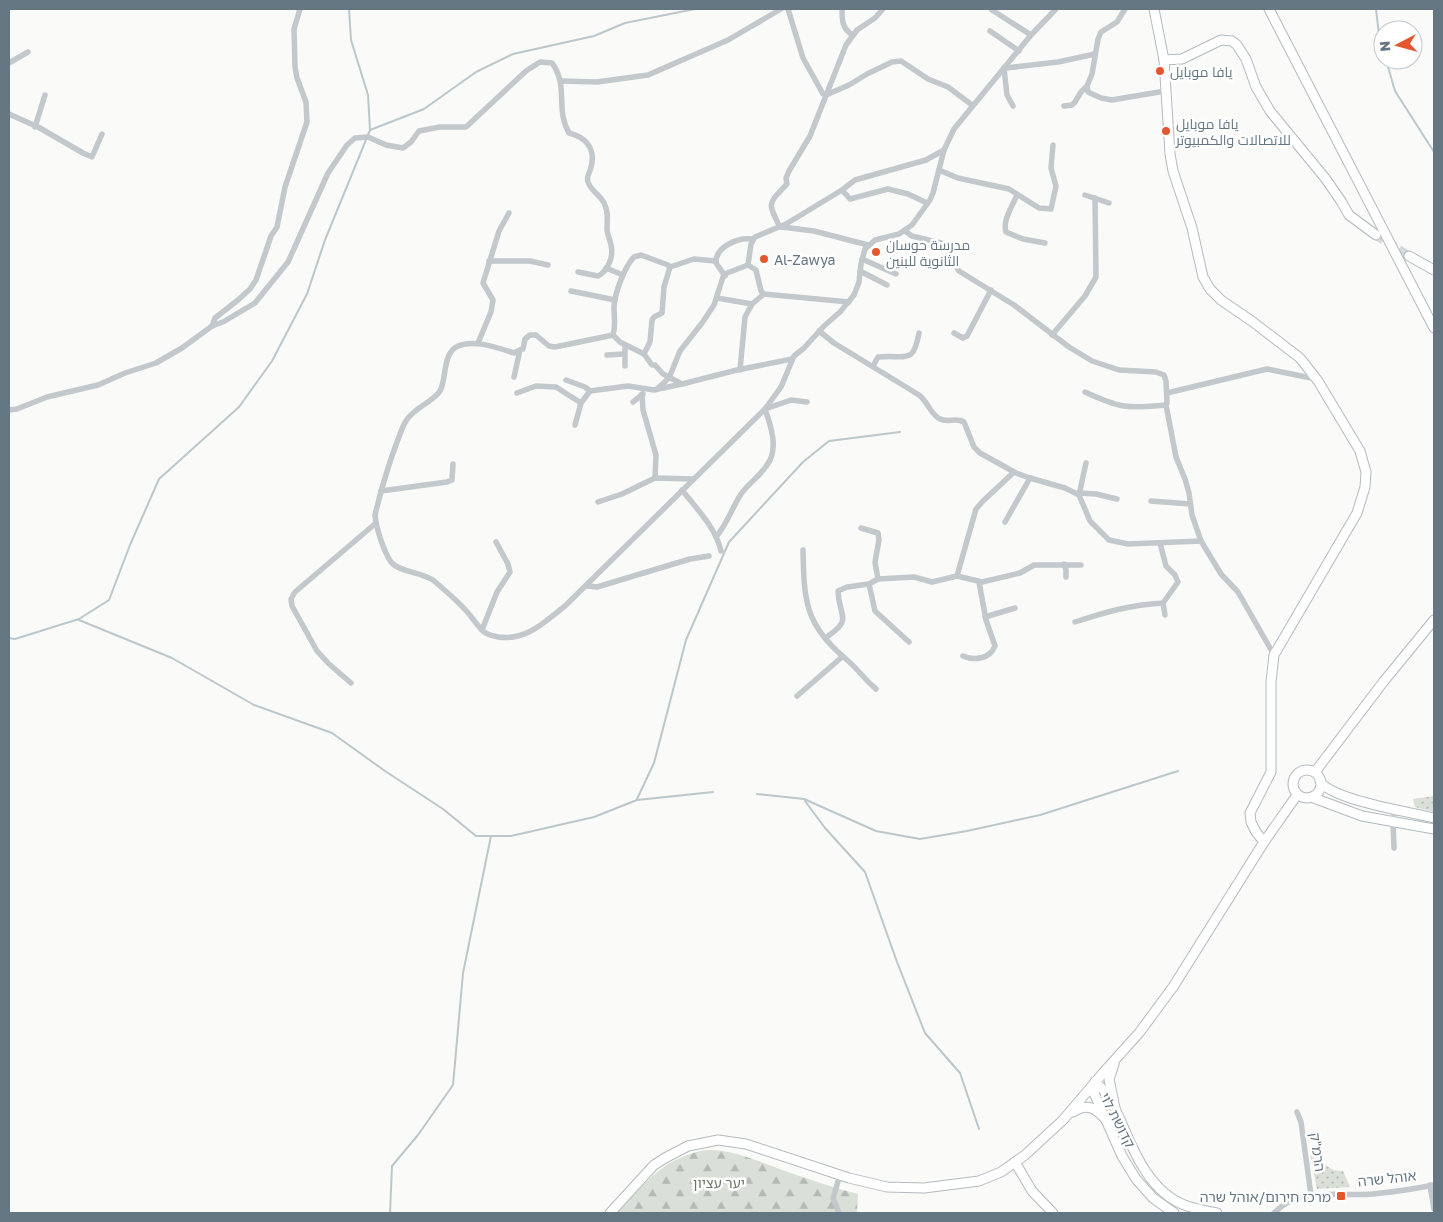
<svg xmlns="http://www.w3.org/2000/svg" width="1443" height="1222" font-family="'Golos Text',Cairo,'Noto Sans Hebrew',sans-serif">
  <defs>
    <pattern id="grass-dots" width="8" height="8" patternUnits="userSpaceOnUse" patternTransform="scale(1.25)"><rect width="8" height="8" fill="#dadfd7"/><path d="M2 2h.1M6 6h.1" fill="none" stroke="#b4b9b4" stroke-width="1.8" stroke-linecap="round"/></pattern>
    <pattern id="forest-firs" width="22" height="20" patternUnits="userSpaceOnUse" patternTransform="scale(1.25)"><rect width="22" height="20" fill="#dadfd7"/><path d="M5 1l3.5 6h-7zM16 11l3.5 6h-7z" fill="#b4b9b4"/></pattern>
  </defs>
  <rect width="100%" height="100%" fill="#fafaf8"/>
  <g fill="url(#grass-dots)">
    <path d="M 1434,796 L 1434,812 L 1415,807 L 1413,799 Z"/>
    <path d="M 1310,1155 L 1333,1170 L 1343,1171 L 1350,1187 L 1317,1189 Z"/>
  </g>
  <path fill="url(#forest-firs)" d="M 706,1150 C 734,1149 762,1163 788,1172 C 811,1180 834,1188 858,1194 L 857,1213 L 617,1213 C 644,1184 664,1157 706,1150 Z"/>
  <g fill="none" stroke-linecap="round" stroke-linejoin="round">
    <g stroke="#bbc7cb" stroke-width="2">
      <path d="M 1376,9 L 1379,35 L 1383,50"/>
      <path d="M 1386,60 L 1395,91 L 1434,152"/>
      <path d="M 370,130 L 424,109 L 476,72 L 513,54 L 594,36 L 625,23 L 695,9"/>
      <path d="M 79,620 L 172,658 L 254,705 L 332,733 L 385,771 L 443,809 L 476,836 L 511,836 L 594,817 L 637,800 L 713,792"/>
      <path d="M 9,638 L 15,639 L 79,619 L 109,600 L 130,545 L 159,479 L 239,407 L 272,361 L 307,294 L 325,240 L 370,130 L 368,95 L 351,40 L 349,9"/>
      <path d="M 757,794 L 804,799 L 876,831 L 920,839 L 967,831 L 1040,815 L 1178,771"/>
      <path d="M 637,799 L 654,763 L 686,640 L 729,542 L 803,462 L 829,441 L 900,432"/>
      <path d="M 805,801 L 825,828 L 865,872 L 897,962 L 925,1033 L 960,1073 L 979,1129"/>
      <path d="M 390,1213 L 392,1166 L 418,1135 L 453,1085 L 463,973 L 491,836"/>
    </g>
    <path stroke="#d5d9db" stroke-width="9" stroke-dasharray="9 4.5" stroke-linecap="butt" d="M 1376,235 L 1409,256"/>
    <g stroke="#b3babf" stroke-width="11">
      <g id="secondary">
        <path d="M 1154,9 L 1164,60 L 1182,59 L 1221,40 L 1232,41 L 1237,45 L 1246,59 L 1256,87 L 1270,111 L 1325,178 L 1341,201 L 1349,215 L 1376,235"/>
        <path d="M 1164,60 L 1170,154 L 1173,171 L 1192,228 L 1203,277 L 1210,289 L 1221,300 L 1253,322 L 1300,358 L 1318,381 L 1360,451 L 1366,472 L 1365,487 L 1357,513 L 1274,655 L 1271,682 L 1271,772 L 1250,813 L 1251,822 L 1256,832 L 1264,842"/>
        <path d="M 1409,256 L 1434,270"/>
        <path d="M 1320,781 C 1331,800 1411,812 1434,818"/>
        <path d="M 1311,797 L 1362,816 L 1434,829"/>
        <path d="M 1095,1082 C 1109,1093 1115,1108 1122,1124 C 1135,1155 1152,1194 1187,1206 C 1197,1209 1207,1211 1217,1213"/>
        <path d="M 1095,1082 L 1094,1093 L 1122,1156 L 1136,1179 L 1153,1198 L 1174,1213"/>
        <path d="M 1015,1162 L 1032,1191 L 1053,1213"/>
      </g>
    </g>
    <g stroke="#b5babe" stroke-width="11">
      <g id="primary">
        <path d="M 1269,9 L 1434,328"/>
        <circle cx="1307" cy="784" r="14"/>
        <path d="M 1315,772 L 1384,681 L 1434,620"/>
        <path d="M 1114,1064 L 1109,1079 L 1115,1108"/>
        <path d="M 1073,1112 C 1088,1102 1097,1109 1107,1121"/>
        <path d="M 610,1213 L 654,1165 L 665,1158 L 688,1146 L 718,1140 L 746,1144 L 849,1178 L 887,1187 L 924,1188 L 979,1181 L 1001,1172 L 1025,1155 L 1063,1120 L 1103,1073 L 1139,1033 L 1173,987 L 1264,842 L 1297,795"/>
      </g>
    </g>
    <g stroke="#c3c8cc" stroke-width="5.5">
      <path d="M 788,9 L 803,58 L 823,94 L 826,95"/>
      <path d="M 842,9 C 842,20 842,29 853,35"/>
      <path d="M 992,10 L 1031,35"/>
      <path d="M 990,31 L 1019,51"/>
      <path d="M 9,63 L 28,52"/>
      <path d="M 1004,68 L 1007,95 L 1013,106"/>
      <path d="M 1006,68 L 1058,62 L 1095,54"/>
      <path d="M 561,81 L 597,82 L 648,75 L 728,40 L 781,9"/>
      <path d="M 1087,86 L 1088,92 L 1101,98 L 1112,100 L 1165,91"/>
      <path d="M 826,95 L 849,85 L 867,74 L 892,62 L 901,61 L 928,79 L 948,87 L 972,105"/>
      <path d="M 1064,106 L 1072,105 L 1075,102 L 1081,92 L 1087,86 L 1092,74 L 1098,39 L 1101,32 L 1117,22 L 1125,9"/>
      <path d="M 9,114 L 38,127 L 83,153 L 92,157 L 102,134"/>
      <path d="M 35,127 L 45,95"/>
      <path d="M 939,170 L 958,178 L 1009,189 L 1039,208 L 1051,209 L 1056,186 L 1051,168 L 1053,145"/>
      <path d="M 842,190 L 850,199 L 888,189 L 908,194 L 927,203"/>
      <path d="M 1017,195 C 1013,205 1002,221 1006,232 L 1023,239 L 1045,243"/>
      <path d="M 1085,195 L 1109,203"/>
      <path d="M 780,227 C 767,202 768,204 787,184 L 786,178 L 789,171 L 810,136 L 846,45 L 857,30 L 875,18 L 883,9"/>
      <path d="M 782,227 L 814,231 L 868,245"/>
      <path d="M 905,231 L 912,236 L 945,244 L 954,264 L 959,271 L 1014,305 L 1069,347 L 1092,361 L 1119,370 L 1156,372 L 1164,375 L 1166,381 L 1167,403 L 1166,405 L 1176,457 L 1185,479 L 1189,493 L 1192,515 L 1201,541 L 1221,574 L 1238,592 L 1274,655"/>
      <path d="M 862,259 L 896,274"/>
      <path d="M 489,261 L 530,261 L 548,265"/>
      <path d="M 748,265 L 756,270 L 761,291 L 764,294"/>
      <path d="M 606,268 L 623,275"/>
      <path d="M 860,271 L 887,285"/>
      <path d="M 725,276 L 716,263 C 715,247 738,237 752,239"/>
      <path d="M 571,291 L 615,300"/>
      <path d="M 717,298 L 752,304"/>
      <path d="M 212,326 L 215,318 L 238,300 L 250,289 L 256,280 L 271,236 L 277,227 L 285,187 L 307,122 L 306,102 L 297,78 L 295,67 L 294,29 L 300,9"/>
      <path d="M 819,331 L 834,343 L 919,395 C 928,402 931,415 940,419 C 948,423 956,417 964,422 L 974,447 L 980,453 L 1016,473 L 1030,478 L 1065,488 L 1079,495 L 1090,521 L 1109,540 L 1128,544 L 1201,541"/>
      <path d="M 954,333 L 963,338 L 967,336 L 991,290"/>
      <path d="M 613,335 L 620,342 L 644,354 L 652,365 L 655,365 L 663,374 L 682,384 L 737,370 L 792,359"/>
      <path d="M 613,335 C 616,325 614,318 614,308 C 614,294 625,266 634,257 L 641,255 L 668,265 L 670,267 L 694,259 L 715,261"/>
      <path d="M 1052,335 L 1085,296 L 1096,277 L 1095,198"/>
      <path d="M 478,343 L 491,312 L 493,300 L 483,283 L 499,231 L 509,213"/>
      <path d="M 520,350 L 514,353 C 498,348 475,339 458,346 C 442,353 447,379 440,391 C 432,403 414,407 406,421 C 402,427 400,435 397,442 C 388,466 381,490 375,515 C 376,528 384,552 391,562 C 399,572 421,572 433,580 C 446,591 459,602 469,614 C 474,620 478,627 484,632 C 488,635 493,636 498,637 C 527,641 544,622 565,606 L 765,409 L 781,387 L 794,356 L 804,348 L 824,326 L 840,312 L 854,295 L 859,282 L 861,264 L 865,249 L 875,240 L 899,234 L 912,225 L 930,200 L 933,193 L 944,150 L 954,129 L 1031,35 L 1056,9"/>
      <path d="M 644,354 L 650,342 L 652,320 L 654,317 L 662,313 L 664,287 L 670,267"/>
      <path d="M 607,355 L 624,354"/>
      <path d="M 625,366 L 625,345"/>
      <path d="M 873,366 L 878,357 C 906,354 913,366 919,333"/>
      <path d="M 740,370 L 745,317 L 752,304 L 764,294 L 849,302"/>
      <path d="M 514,377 L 520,350 L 523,349 L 525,339 L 530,335 L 536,335 L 549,346 L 555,347 L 613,335"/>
      <path d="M 566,380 L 585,387 L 590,391 L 628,386 L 654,390 L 682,384"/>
      <path d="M 657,389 L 669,378 L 680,351 L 702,323 L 714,305 L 723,277 L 727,273 L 748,265 L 751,244 L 755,237 L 786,224 L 842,190 L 855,180 L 926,160 L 944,150"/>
      <path d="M 1085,392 C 1119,408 1128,409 1166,405"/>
      <path d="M 517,393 L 536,386 L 556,387 L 581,403"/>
      <path d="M 1167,393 L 1267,369 L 1316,379"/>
      <path d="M 642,394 L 643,410 L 656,455 L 655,478"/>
      <path d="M 633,402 L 643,394"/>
      <path d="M 765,409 L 791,400 L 807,402"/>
      <path d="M 9,410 L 17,409 L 47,397 L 98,385 L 125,373 L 156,363 L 182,348 L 212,326 L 223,322 L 255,303 L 288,262 L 328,173 L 347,145 L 355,138 L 368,137 L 386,145 L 403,148 L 411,142 L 419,131 L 440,127 L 466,127 L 526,71 L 540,62 L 552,63 C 569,86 555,109 569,133 C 586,137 596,149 591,167 C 590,173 586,176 588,182 C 591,191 600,195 604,203 C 609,212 607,221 607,230 C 608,236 610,240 611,245 C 614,256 608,271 598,276 L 578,272"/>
      <path d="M 575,425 L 581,403 L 590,391"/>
      <path d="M 682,490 C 696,508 716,528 721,551"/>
      <path d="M 381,491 L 447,482 L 452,480 L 453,464"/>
      <path d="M 1079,493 L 1096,494 L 1117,499"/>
      <path d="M 1079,495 L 1086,463"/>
      <path d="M 1151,501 L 1190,504"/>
      <path d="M 598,502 L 622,494 L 655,478 L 693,479"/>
      <path d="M 1005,522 L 1030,478"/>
      <path d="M 861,528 L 878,533 L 879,540 L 875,562 L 878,579"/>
      <path d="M 716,537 C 727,524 732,508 741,494 C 749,483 760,476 767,465 C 779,449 771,426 765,409"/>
      <path d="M 1160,543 L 1166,566 L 1175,575 L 1178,582 L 1163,603 L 1165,615"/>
      <path d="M 803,550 C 804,601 805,625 846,659 C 857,668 865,680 876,689"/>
      <path d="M 1064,564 L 1066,570 L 1066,577"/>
      <path d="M 957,576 L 976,509 L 983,501 L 1014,472"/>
      <path d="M 869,584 L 875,611 L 909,642"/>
      <path d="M 588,586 L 597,587 L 690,559 L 709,556"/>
      <path d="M 985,617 L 1015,608"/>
      <path d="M 1075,622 C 1106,612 1129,605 1163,603"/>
      <path d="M 482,630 L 497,592 L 510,572 L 508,564 L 496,542"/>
      <path d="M 825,638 C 854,619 839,618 838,591 L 847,587 L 869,584 L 878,579 L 914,577 L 932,582 L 957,576 L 982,582 L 1020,573 L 1034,565 L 1081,565"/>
      <path d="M 963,656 C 974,661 990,659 995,646 L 986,620 L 979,582"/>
      <path d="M 351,683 L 329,664 L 317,651 L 292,606 L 291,599 L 295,592 L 376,523"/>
      <path d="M 797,696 L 842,657"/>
      <path d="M 1394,848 L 1393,822 L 1395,809"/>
      <path d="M 1297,1112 L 1301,1122 L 1311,1195"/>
      <path d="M 1430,1185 L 1434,1209"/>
      <path d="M 839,1213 L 833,1198 L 840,1175"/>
      <path d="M 1274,1213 C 1300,1186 1338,1197 1373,1194 C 1393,1192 1414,1189 1434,1185"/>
    </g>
    <use href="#secondary" stroke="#fff" stroke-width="9"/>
    <use href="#primary" stroke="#fff" stroke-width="9"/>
  </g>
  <g fill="#e4572e" stroke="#fff" stroke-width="2">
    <circle cx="1160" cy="71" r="5"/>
    <circle cx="1166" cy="131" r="5"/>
    <circle cx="876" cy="252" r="5"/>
    <circle cx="764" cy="259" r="5"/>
    <rect x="1336" y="1191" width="10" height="10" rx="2.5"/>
  </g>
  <g text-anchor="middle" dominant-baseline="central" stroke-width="5" stroke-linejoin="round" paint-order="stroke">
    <g font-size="14" fill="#657683" stroke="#fff" text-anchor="start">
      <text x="1170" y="71">يافا موبايل</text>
      <text x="1176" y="123">يافا موبايل<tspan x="1176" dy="16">للاتصالات والكمبيوتر</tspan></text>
      <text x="886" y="244">مدرسة حوسان<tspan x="886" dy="16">الثانوية للبنين</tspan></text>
      <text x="774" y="259">Al-Zawya</text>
      <text x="1331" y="1196" text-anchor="end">מרכז חירום/אוהל שרה</text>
    </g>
    <g font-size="14" fill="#657683" stroke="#fff">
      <text transform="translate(1118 1120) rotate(63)">קדושת לוי</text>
      <text transform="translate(1318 1152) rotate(82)">הרמ"ק</text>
      <text transform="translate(1387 1178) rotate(-6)">אוהל שרה</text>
    </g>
    <g font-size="14" fill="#687a64" stroke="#fff">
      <text x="719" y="1182">יער עציון</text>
    </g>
  </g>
  <rect width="1443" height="1222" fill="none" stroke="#657683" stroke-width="20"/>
  <g transform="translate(1398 45) rotate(264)"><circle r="24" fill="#ffffff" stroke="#c1c8cd"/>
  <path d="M0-4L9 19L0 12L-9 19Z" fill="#e4572e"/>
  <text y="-8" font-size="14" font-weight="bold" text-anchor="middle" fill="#657683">N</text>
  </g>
</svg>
